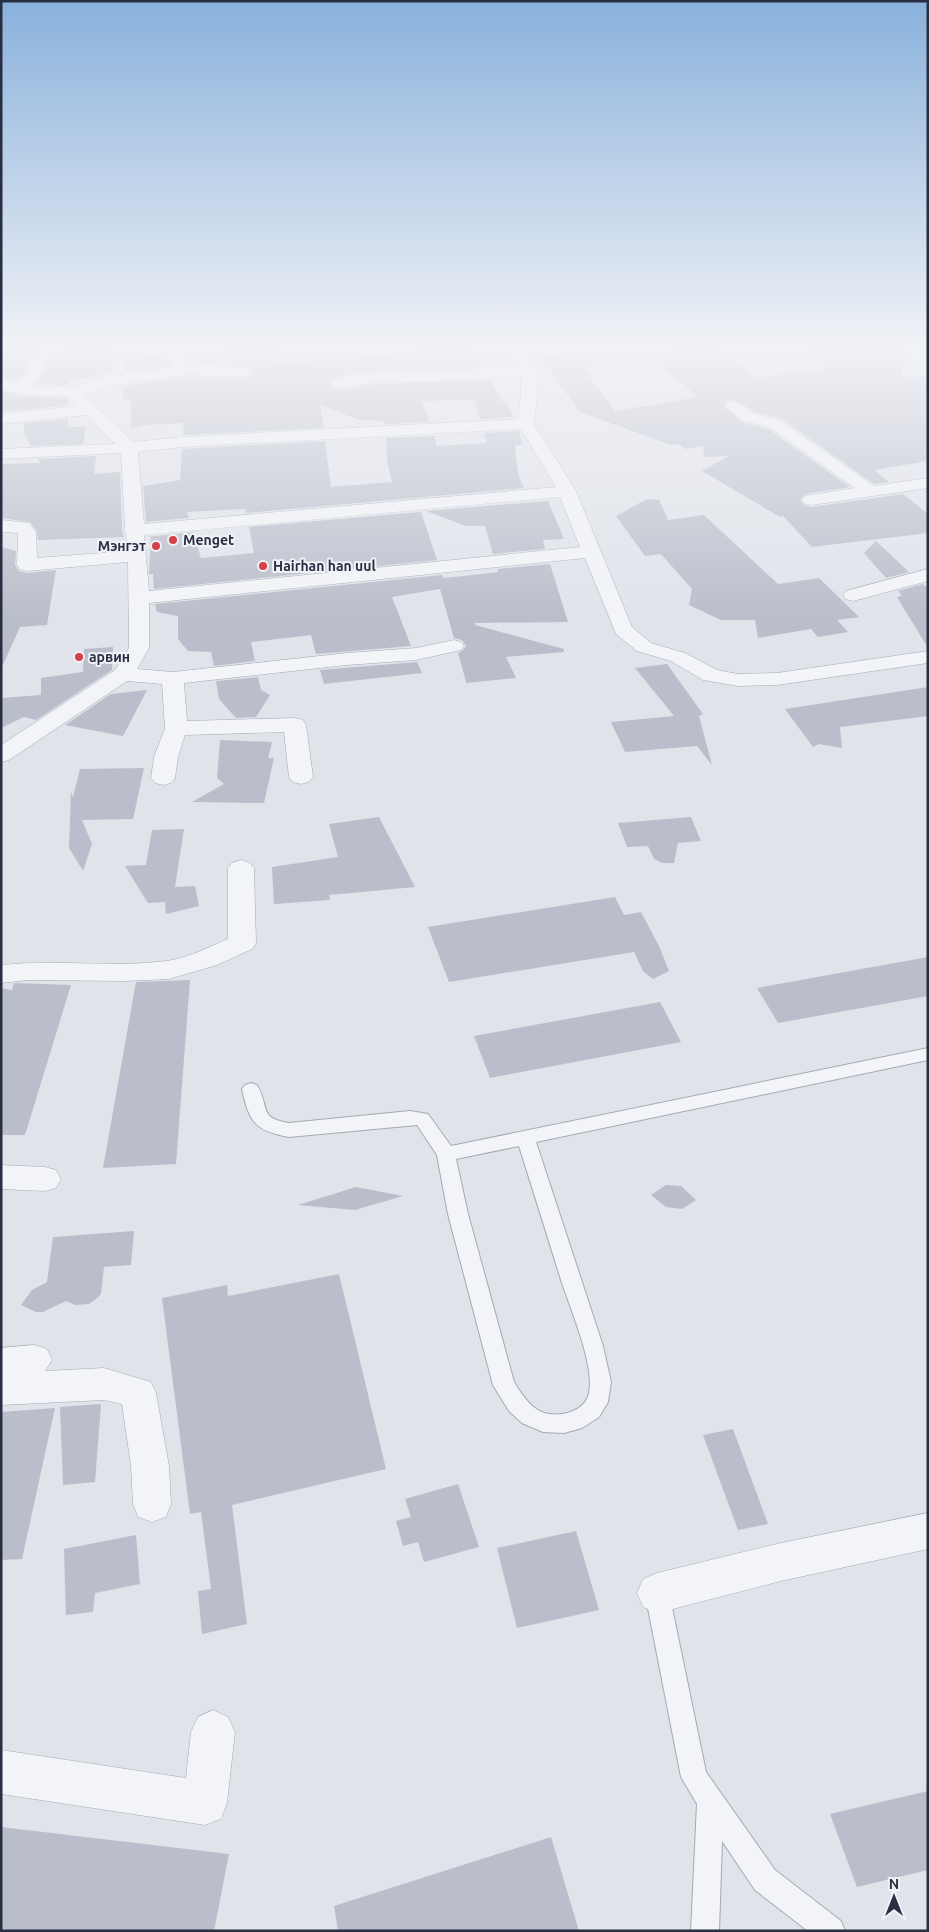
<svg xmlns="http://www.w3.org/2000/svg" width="929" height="1932" font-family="Ubuntu,sans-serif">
  <rect width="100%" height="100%" fill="#e0e3ea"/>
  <g fill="#babeca">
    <path d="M 4,348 L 43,348 L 32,355 L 25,372 L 16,381 L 1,377 Z"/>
    <path d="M 61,348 L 109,348 L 111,371 L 92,378 L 68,379 L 68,386 L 37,383 L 45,373 L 48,362 L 54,359 Z"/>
    <path d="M 242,348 L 282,348 L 274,363 L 392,356 L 418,353 L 424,348 L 469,348 L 482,367 L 406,369 L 361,373 L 338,376 L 329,383 L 333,387 L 339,390 L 380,384 L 490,380 L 502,401 L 506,401 L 513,417 L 480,419 L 475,400 L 422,401 L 429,422 L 384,424 L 384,421 L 359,420 L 320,404 L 324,428 L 183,435 L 184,423 L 144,425 L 131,428 L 131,401 L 123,401 L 124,386 L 184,377 L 245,379 L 254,372 L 245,365 L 189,364 L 188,361 L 199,363 L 195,353 Z"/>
    <path d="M 690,348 L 717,348 L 755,378 L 829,368 L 809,348 L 902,348 L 903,379 L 928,375 L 928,461 L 874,470 L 889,482 L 874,484 L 781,418 L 755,412 L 734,399 L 726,401 L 723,406 L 743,423 L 768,429 L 850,487 L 805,494 L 800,500 L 804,505 L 811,507 L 903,494 L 928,514 L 928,533 L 812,547 L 783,516 L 780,517 L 702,471 L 729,456 L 704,457 L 703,446 L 685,449 L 678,444 L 671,445 L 580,412 L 539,356 L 611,350 L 584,369 L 615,411 L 699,397 L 647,353 Z"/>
    <path d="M 153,357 L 168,358 L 170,365 L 124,372 L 125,361 Z"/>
    <path d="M 1,391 L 19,396 L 68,399 L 68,405 L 1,412 Z"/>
    <path d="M 68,419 L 68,427 L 86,427 L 83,444 L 31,446 L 24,434 L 24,423 Z"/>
    <path d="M 519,431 L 522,445 L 515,445 L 518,474 L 524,488 L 246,513 L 245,509 L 187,512 L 189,518 L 146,522 L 143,486 L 180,480 L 182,449 L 325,441 L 331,487 L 392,482 L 387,460 L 386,438 L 434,436 L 437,446 L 486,443 L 484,433 Z"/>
    <path d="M 96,456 L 94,474 L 120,472 L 122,531 L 124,537 L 38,540 L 37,531 L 30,522 L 1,518 L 1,464 L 40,463 L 38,459 Z"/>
    <path d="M 647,499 L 659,500 L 668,520 L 704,515 L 778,584 L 819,578 L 859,617 L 837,620 L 848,632 L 818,637 L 811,629 L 758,638 L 755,620 L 721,620 L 689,605 L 692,589 L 661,554 L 645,556 L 616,516 Z"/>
    <path d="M 548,501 L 564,539 L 543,540 L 545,549 L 493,554 L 485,526 L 466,526 L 426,511 Z"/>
    <path d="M 421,512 L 437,560 L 154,589 L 153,574 L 149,574 L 151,536 L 147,537 L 193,532 L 201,558 L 254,553 L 249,527 Z"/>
    <path d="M 876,541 L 909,572 L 886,578 L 864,553 Z"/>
    <path d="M 1,547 L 16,551 L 15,565 L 19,571 L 27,573 L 56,570 L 47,625 L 20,627 L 1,669 Z"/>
    <path d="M 550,564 L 568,622 L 475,623 L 475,625 L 564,649 L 564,652 L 506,657 L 516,678 L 467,683 L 467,685 L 458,653 L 462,651 L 466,646 L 462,640 L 454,638 L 440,589 L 392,597 L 411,646 L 316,654 L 311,635 L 251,642 L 255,661 L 214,666 L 211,652 L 188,651 L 178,639 L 178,616 L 157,612 L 155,604 L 442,575 L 443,578 L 464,576 L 498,572 L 498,569 Z"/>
    <path d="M 923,584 L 928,589 L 928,648 L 897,597 L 902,596 L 898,591 Z"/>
    <path d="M 113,647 L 112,670 L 36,720 L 24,717 L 1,728 L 1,698 L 41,695 L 41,678 L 83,672 L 84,649 Z"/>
    <path d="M 417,662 L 422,673 L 324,684 L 320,670 Z"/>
    <path d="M 667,664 L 703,714 L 699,716 L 712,765 L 697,746 L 625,752 L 611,722 L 674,716 L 635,668 Z"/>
    <path d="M 258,677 L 261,690 L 270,695 L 256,717 L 236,718 L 219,699 L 216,681 Z"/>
    <path d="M 928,687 L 928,716 L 840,727 L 842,748 L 819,744 L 813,747 L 785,709 Z"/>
    <path d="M 147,690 L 123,736 L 65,725 L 111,694 Z"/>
    <path d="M 220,740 L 272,742 L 268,758 L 274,758 L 264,803 L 192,802 L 224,784 L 217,778 Z"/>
    <path d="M 144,768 L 133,819 L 82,820 L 92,844 L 83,871 L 69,848 L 71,792 L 73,797 L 80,769 Z"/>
    <path d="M 379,817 L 415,887 L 329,895 L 330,900 L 274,904 L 272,867 L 338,857 L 329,824 Z"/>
    <path d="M 691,817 L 701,841 L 678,843 L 674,863 L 662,863 L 654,859 L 648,846 L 627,847 L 618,823 Z"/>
    <path d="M 184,829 L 175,887 L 195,886 L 199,906 L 166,914 L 165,902 L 148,903 L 125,866 L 146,865 L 152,830 Z"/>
    <path d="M 615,897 L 624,915 L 641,912 L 659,946 L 669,971 L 653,979 L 643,971 L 634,952 L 449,982 L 428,927 Z"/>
    <path d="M 928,957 L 928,996 L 778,1023 L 757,988 Z"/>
    <path d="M 190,980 L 176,1164 L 103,1168 L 136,982 Z"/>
    <path d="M 14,983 L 71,985 L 25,1135 L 1,1135 L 1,988 L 12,990 Z"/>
    <path d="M 660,1002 L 681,1042 L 490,1078 L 474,1036 Z"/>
    <path d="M 666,1185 L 681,1186 L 696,1200 L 682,1209 L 666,1207 L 651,1195 Z"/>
    <path d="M 356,1187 L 403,1196 L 355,1210 L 298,1205 Z"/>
    <path d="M 134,1231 L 131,1265 L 104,1267 L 101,1294 L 96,1299 L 89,1304 L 75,1305 L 66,1301 L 43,1312 L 36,1312 L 21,1305 L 32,1290 L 47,1282 L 53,1237 Z"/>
    <path d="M 339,1274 L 386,1469 L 232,1505 L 247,1624 L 202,1634 L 198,1591 L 211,1589 L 201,1512 L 190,1514 L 162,1298 L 227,1285 L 228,1296 Z"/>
    <path d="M 101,1404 L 95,1482 L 63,1485 L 60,1407 Z"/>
    <path d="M 55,1408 L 22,1559 L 1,1560 L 1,1412 Z"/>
    <path d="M 733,1429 L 768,1524 L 738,1530 L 703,1435 Z"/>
    <path d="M 458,1484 L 479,1547 L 424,1562 L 418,1542 L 403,1546 L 396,1521 L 411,1517 L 405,1499 Z"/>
    <path d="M 576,1531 L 599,1610 L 517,1628 L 497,1548 Z"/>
    <path d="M 136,1535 L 140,1584 L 95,1593 L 93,1612 L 66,1615 L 64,1549 Z"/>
    <path d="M 928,1791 L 928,1870 L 857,1887 L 830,1814 Z"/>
    <path d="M 1,1827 L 229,1854 L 214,1931 L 1,1931 Z"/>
    <path d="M 551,1837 L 579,1931 L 338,1931 L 334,1906 Z"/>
  </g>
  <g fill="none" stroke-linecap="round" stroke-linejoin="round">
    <g stroke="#a5a9b4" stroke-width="2">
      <g id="service">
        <path d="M 385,348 L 422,348 L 418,351 L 362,355 L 358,352 L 362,349 Z"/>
        <path d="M 928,1048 L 928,1060 L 536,1142 L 603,1346 L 611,1382 L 608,1402 L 599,1417 L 582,1428 L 564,1433 L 543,1432 L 522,1423 L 509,1411 L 493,1385 L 448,1214 L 437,1155 L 417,1125 L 289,1137 C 255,1131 249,1122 242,1089 L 245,1085 L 251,1083 L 257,1085 C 270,1106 257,1118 289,1123 L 410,1111 L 428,1114 L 451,1146 ZM 519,1146 C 533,1190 547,1235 561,1280 C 570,1308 595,1365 589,1393 C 585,1411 564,1416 549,1414 C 533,1412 522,1395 514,1382 L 468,1214 L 456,1159 Z"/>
        <path d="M 657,1581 L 665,1585 L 669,1593 L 706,1772 L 775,1870 L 841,1921 L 845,1931 L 808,1931 L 755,1890 L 722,1841 L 719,1931 L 691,1931 L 697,1804 L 681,1777 L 645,1593 L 649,1585 Z"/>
      </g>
    </g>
    <g stroke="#a5a9b4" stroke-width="1">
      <g id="minor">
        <path d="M 45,348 L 59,348 L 52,358 L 46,361 L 43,373 L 33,385 L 73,388 L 105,377 L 173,367 L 166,348 L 180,348 L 188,366 L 244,367 L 249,369 L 252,372 L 249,375 L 244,377 L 184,375 L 108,386 L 84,395 L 133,442 L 181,437 L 518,419 L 521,394 L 521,376 L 467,380 L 380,382 L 339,388 L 334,386 L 331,383 L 334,380 L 339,378 C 398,367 459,372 519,367 L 512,348 L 526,348 L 536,371 L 537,394 L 534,424 L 576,491 L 632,627 L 651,643 L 685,653 L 717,670 L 738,674 L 777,673 L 928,651 L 928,663 L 777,685 L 738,686 L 703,680 L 671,661 L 637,651 L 616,634 L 585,558 L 149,603 L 149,648 L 137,669 L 173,672 L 347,653 L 416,648 L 454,640 L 461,642 L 464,646 L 461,650 L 416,660 L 347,665 L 184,683 L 187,721 L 295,718 L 303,720 L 306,725 L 313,777 L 309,782 L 301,784 L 293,782 L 289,777 L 284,732 L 185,735 L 178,757 L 175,778 L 171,783 L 163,785 L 155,783 L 151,778 L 154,757 L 165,728 L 162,684 L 127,681 L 9,760 L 1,762 L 1,745 L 115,670 L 129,648 L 128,562 L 27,571 L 20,569 L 17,565 L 18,533 L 1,532 L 1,520 L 29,523 L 36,532 L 37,558 L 127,551 L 126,533 L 124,530 L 125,528 L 121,453 L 1,459 L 1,449 L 115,444 L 87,415 L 1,424 L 1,414 L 78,406 L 69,397 L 19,394 L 1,389 L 1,379 L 16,383 C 32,371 26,369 34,356 L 42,352 ZM 521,429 L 556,487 L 144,524 L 138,452 L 181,447 ZM 560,497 L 580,547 L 149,591 L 144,535 Z"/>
        <path d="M 916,348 L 928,348 L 928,365 L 912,358 L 910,355 Z"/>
        <path d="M 733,401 L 739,403 L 754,414 L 780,420 L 874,486 L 928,478 L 928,488 L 811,505 L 805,504 L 802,500 L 805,496 L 855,488 L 769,427 L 743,421 L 725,406 L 727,403 Z"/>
        <path d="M 928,569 L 928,581 L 853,601 L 846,599 L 843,595 L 846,591 Z"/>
        <path d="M 241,860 L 250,863 L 254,868 L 256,943 L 252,949 L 217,965 L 169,979 L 125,981 L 28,980 L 1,983 L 1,965 C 56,959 112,968 167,961 C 188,958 209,947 228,939 L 228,868 L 232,863 Z"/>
        <path d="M 1,1165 L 45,1167 L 56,1170 L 61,1179 L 56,1188 L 45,1191 L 1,1189 Z"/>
        <path d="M 34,1345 L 47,1349 L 52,1360 L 45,1371 L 104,1368 L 151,1382 L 156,1393 L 169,1466 L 171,1504 L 166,1517 L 152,1522 L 138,1517 L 133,1504 L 131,1466 L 122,1404 L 104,1400 L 1,1405 L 1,1348 Z"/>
        <path d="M 928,1513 L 928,1549 L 781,1581 L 657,1613 L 643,1607 L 637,1593 L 643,1579 L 657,1573 L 781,1543 Z"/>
        <path d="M 213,1710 L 228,1717 L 235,1732 L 227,1803 L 221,1819 L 205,1825 L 1,1794 L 1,1750 L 186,1778 L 191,1732 L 198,1717 Z"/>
      </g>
    </g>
    <use href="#service" fill="#f3f4f8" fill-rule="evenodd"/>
    <use href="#minor" fill="#f3f4f8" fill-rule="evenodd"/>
  </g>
  <linearGradient id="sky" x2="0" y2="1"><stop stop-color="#89b1dc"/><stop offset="0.56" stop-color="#f1f2f6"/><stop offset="1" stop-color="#f1f2f6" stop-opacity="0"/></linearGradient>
  <rect width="929" height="618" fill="url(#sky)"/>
  <g fill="#d34246" stroke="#f0f2f7" stroke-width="2">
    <circle cx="173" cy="540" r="5"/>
    <circle cx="156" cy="546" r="5"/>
    <circle cx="263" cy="566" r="5"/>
    <circle cx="79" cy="657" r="5"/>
  </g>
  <g text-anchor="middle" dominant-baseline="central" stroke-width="4" stroke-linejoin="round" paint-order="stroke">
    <g font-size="14" font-weight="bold" fill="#282f42" stroke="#f0f2f7" text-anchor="start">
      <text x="183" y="540">Menget</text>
      <text x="146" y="546" text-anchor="end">Мэнгэт</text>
      <text x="273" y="566">Hairhan han uul</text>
      <text x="89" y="657">арвин</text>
    </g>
  </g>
  <rect width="929" height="1932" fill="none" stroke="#282f42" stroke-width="5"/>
  <g transform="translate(894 1897)" stroke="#f0f2f7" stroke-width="4" paint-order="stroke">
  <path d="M0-4L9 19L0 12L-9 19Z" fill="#282f42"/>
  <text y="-8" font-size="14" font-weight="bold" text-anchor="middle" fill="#282f42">N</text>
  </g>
</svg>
